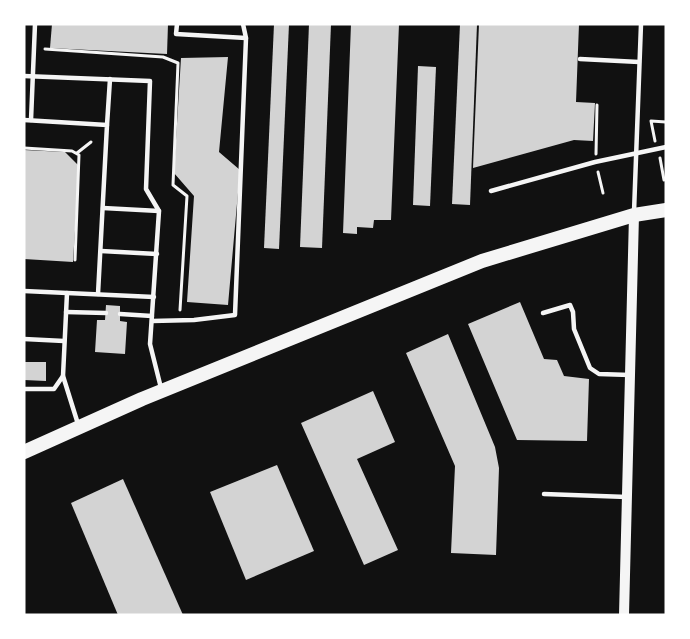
<svg xmlns="http://www.w3.org/2000/svg" width="690" height="639" font-family="Commissioner,sans-serif">
  <rect width="100%" height="100%" fill="#111"/>
  <g fill="#d3d3d3">
    <path d="M 52,24 L 168,24 L 167,54 L 50,48 Z"/>
    <path d="M 274,24 L 289,24 L 279,249 L 264,248 Z"/>
    <path d="M 309,24 L 331,24 L 322,248 L 300,247 Z"/>
    <path d="M 351,24 L 399,24 L 391,220 L 374,220 L 373,228 L 357,227 L 357,234 L 343,233 Z"/>
    <path d="M 460,24 L 477,24 L 470,205 L 452,204 Z"/>
    <path d="M 479,24 L 579,24 L 576,102 L 595,103 L 593,141 L 574,140 L 473,168 Z"/>
    <path d="M 228,57 L 219,152 L 240,170 L 228,305 L 187,302 L 194,196 L 174,173 L 181,58 Z"/>
    <path d="M 418,66 L 436,67 L 430,206 L 413,205 Z"/>
    <path d="M 24,150 L 65,152 L 79,166 L 73,262 L 24,259 Z"/>
    <path d="M 520,302 L 544,359 L 557,360 L 564,376 L 589,379 L 587,441 L 517,440 L 468,324 Z"/>
    <path d="M 106,305 L 120,306 L 120,321 L 127,322 L 125,354 L 95,352 L 97,320 L 105,320 Z"/>
    <path d="M 448,334 L 495,447 L 499,468 L 496,555 L 451,553 L 455,466 L 406,353 Z"/>
    <path d="M 24,362 L 46,362 L 46,381 L 24,380 Z"/>
    <path d="M 373,391 L 395,442 L 357,459 L 398,550 L 364,565 L 301,423 Z"/>
    <path d="M 277,465 L 314,551 L 246,580 L 210,492 Z"/>
    <path d="M 123,479 L 183,615 L 118,615 L 71,503 Z"/>
  </g>
  <g fill="none" stroke-linecap="round" stroke-linejoin="round">
    <g stroke="#f5f5f5" stroke-width="3">
      <path d="M 45,49 L 163,57 L 178,63 L 173,185 L 187,196 L 180,310"/>
      <path d="M 655,141 L 651,121 L 666,122"/>
      <path d="M 24,148 L 72,151 L 79,155 L 75,260"/>
      <path d="M 77,153 L 91,142"/>
      <path d="M 596,154 L 597,105"/>
      <path d="M 660,158 L 664,180"/>
      <path d="M 598,172 L 603,193"/>
    </g>
    <g stroke="#f5f5f5" stroke-width="4.5">
      <path d="M 177,24 L 176,34 L 246,38"/>
      <path d="M 580,59 L 639,62"/>
      <path d="M 24,76 L 150,81 L 146,189 L 159,211 L 150,344 L 161,388"/>
      <path d="M 24,120 L 107,125 L 98,294"/>
      <path d="M 31,120 L 35,24"/>
      <path d="M 107,125 L 110,79"/>
      <path d="M 491,191 L 595,162 L 666,147"/>
      <path d="M 103,208 L 159,211"/>
      <path d="M 634,212 L 641,24"/>
      <path d="M 101,251 L 157,254"/>
      <path d="M 24,291 L 154,297"/>
      <path d="M 67,293 L 63,376 L 78,424"/>
      <path d="M 66,312 L 106,313"/>
      <path d="M 543,313 L 570,305 L 573,312 L 574,329 L 590,368 L 599,374 L 630,375"/>
      <path d="M 120,314 L 152,316"/>
      <path d="M 152,321 L 194,320 L 235,315 L 246,38 L 243,24"/>
      <path d="M 24,339 L 64,341"/>
      <path d="M 24,389 L 54,389 L 63,376"/>
      <path d="M 544,494 L 627,497"/>
    </g>
    <path stroke="#f5f5f5" stroke-width="10" d="M 624,615 L 634,215"/>
    <path stroke="#f5f5f5" stroke-width="14" d="M 24,452 L 142,399 L 482,261 L 634,215 L 666,210"/>
  </g>
  <rect width="690" height="639" fill="none" stroke="#ffffff" stroke-width="51"/>
</svg>
